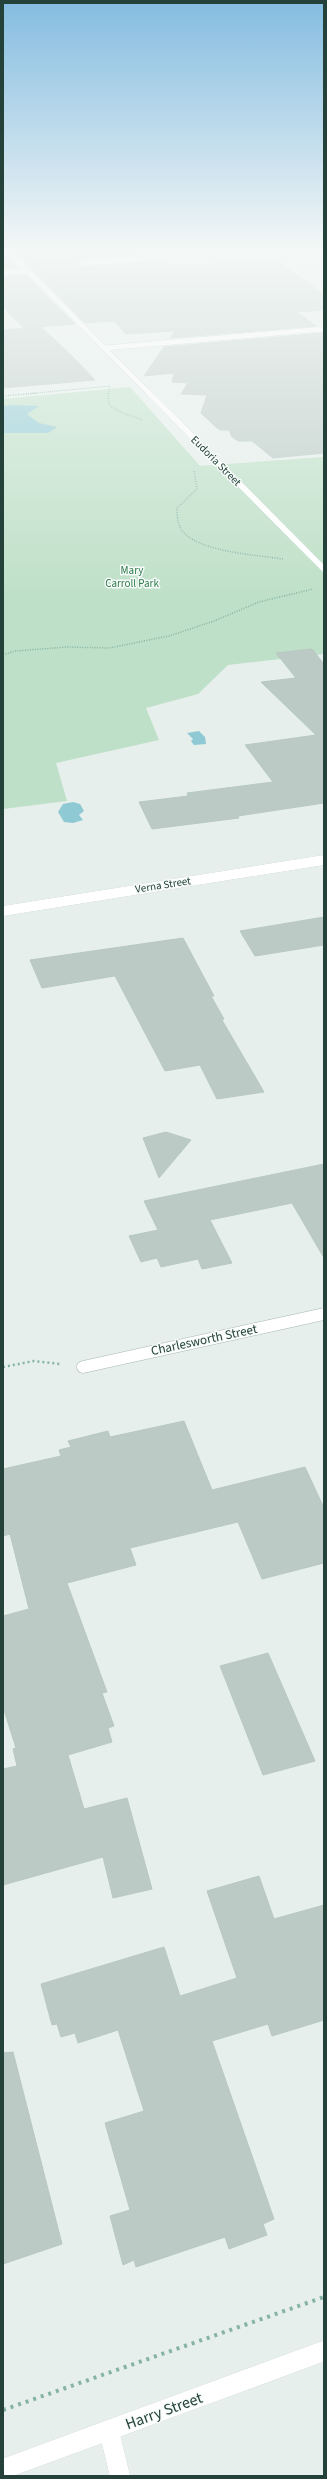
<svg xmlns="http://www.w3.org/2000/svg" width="327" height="2479" font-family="'Source Sans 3',sans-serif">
  <rect width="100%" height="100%" fill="#e6efeb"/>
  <path fill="#bfe0c8" d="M 130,387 L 200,466 L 324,457 L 324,654 L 228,665 L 198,694 L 146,708 L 159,740 L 56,763 L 67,801 L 3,809 L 3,399 Z"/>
  <g fill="#8ec9d4">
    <path d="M 13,405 L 39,406 L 27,414 L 39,423 L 57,427 L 48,433 L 3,433 L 3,406 Z"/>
    <path d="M 199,731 L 205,737 L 206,744 L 194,745 L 191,741 L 193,739 L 187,733 Z"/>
    <path d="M 73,802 L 80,804 L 84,811 L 79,815 L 83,820 L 73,823 L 64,822 L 58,812 L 63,804 Z"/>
  </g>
  <g fill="#bbcac4" stroke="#b8c9c2">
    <path d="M 3,250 L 4,253 L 19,268 L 3,269 Z"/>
    <path d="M 13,250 L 146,250 L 151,254 L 81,259 L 77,263 L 81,267 L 161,261 L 166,265 L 200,265 L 276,260 L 324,295 L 324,310 L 297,312 L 316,326 L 170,338 L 175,331 L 126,334 L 114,321 L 85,323 Z"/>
    <path d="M 26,275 L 75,324 L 24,328 L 3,307 L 3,277 Z"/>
    <path d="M 41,327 L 75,359 L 95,380 L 3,388 L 3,330 Z"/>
    <path d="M 324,333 L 324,453 L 273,458 L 252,441 L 238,441 L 232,437 L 229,430 L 220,430 L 216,427 L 201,413 L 207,395 L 181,394 L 188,383 L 172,382 L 174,373 L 144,376 L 164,347 Z"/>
    <path d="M 312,649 L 324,664 L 324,803 L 238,816 L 239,818 L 152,829 L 139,802 L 188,796 L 187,793 L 273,782 L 245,745 L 316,735 L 261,682 L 296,678 L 276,653 Z"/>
    <path d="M 324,917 L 324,945 L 255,956 L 240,931 Z"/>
    <path d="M 183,938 L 214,996 L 211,996 L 224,1019 L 222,1020 L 264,1092 L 217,1099 L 200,1065 L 165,1071 L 115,976 L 42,988 L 30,960 Z"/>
    <path d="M 166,1132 L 191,1140 L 159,1178 L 143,1138 Z"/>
    <path d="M 324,1164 L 324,1258 L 292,1203 L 210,1220 L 232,1263 L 202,1269 L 198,1259 L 161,1267 L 157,1258 L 141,1262 L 129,1236 L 158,1230 L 144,1201 Z"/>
    <path d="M 184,1421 L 212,1490 L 305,1467 L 324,1508 L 324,1563 L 262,1579 L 238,1522 L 130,1548 L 136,1565 L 67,1583 L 107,1692 L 102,1693 L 114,1726 L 108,1728 L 112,1742 L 68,1755 L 84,1809 L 127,1798 L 152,1889 L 113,1898 L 103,1857 L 3,1885 L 3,1769 L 17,1766 L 13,1749 L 16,1748 L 3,1707 L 3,1616 L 29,1609 L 10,1534 L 3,1536 L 3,1469 L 61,1456 L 59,1450 L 71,1447 L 68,1441 L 108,1431 L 110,1437 Z"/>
    <path d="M 268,1653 L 315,1761 L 263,1775 L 220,1666 Z"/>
    <path d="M 259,1876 L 274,1919 L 324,1905 L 324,2020 L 272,2036 L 268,2024 L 212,2041 L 274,2219 L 263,2224 L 267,2235 L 229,2249 L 225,2237 L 136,2267 L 134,2260 L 123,2265 L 110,2216 L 130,2210 L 105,2123 L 144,2111 L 118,2030 L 78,2043 L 75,2033 L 61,2037 L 57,2024 L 52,2025 L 41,1984 L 164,1947 L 180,1996 L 237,1978 L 207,1891 Z"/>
    <path d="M 13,2052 L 62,2244 L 3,2264 L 3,2053 Z"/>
  </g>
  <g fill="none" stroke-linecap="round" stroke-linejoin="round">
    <g stroke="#a8b8b2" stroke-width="5.5">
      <path id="minor-far3" d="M 81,263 L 268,250"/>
    </g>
    <g stroke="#a8b8b2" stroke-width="10">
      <path id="minor-far2" d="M 3,911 L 324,860"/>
    </g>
    <g stroke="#a8b8b2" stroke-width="13">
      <path id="minor-far1" d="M 83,1367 L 324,1314"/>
    </g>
    <g stroke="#a8b8b2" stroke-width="20">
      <path id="minor" d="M 109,2431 L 120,2476"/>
    </g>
    <g stroke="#a8b8b2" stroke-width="5.5">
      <g id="tertiary-far2">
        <path d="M 7,250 L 150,394"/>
        <path d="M 3,273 L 29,271"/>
        <path d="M 104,348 L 324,329"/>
      </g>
    </g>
    <g stroke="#a8b8b2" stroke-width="6">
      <path id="tertiary-far1" d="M 149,393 L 324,569"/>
    </g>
    <g stroke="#a8b8b2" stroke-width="20">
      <path id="tertiary" d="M 3,2469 L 324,2351"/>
    </g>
    <g stroke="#86b3a5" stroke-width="1" stroke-dasharray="1 1" stroke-linecap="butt">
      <path d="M 288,252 L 306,250"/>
      <path d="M 26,394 L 110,386"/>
      <path d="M 108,394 L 110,386"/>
    </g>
    <g stroke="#86b3a5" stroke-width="1.5" stroke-dasharray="1 1.5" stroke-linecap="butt">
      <path d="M 108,393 L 109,405 L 120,412 L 143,420"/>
      <path d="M 3,396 L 37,393"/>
      <path d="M 194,471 L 197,489 L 177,508 C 177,517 178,528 185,534 C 205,552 256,555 283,559"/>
      <path d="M 3,655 L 15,651 L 67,647 L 109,648 L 169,636 L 214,621 L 259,602 L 313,589"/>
    </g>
    <path stroke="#86b3a5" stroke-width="2.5" stroke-dasharray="2 3" stroke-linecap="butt" d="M 3,1367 L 34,1361 L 60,1364"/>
    <path stroke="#86b3a5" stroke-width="4" stroke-dasharray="3 5" stroke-linecap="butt" d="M 3,2410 L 324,2297"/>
    <use href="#minor-far3" stroke="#fff" stroke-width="5"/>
    <use href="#minor-far2" stroke="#fff" stroke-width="10"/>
    <use href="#minor-far1" stroke="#fff" stroke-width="12"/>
    <use href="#minor" stroke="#fff" stroke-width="20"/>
    <use href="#tertiary-far2" stroke="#fff" stroke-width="5"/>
    <use href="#tertiary-far1" stroke="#fff" stroke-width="6"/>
    <use href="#tertiary" stroke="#fff" stroke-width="20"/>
  </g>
  <linearGradient id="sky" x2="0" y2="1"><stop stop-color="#84bce0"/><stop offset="0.42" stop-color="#f4f8f6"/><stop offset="1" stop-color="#f4f8f6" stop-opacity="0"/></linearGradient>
  <rect width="327" height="597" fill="url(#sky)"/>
  <g text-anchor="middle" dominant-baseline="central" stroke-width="3" stroke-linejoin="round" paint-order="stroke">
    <g font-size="11" fill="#24423a" stroke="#f7fbf9">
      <text transform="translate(216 461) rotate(45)">Eudoria Street</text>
      <text transform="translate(163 885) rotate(-9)">Verna Street</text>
    </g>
    <g font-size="11" fill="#2d7a4b" stroke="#f7fbf9">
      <text x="132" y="570">Mary<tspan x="132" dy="13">Carroll Park</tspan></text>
    </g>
    <g font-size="13" fill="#24423a" stroke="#f7fbf9">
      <text transform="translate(204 1340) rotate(-12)">Charlesworth Street</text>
    </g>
    <g font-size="16" fill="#24423a" stroke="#f7fbf9">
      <text transform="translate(164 2411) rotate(-20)">Harry Street</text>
    </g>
  </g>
  <rect width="327" height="2479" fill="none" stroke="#24423a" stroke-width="8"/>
</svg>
